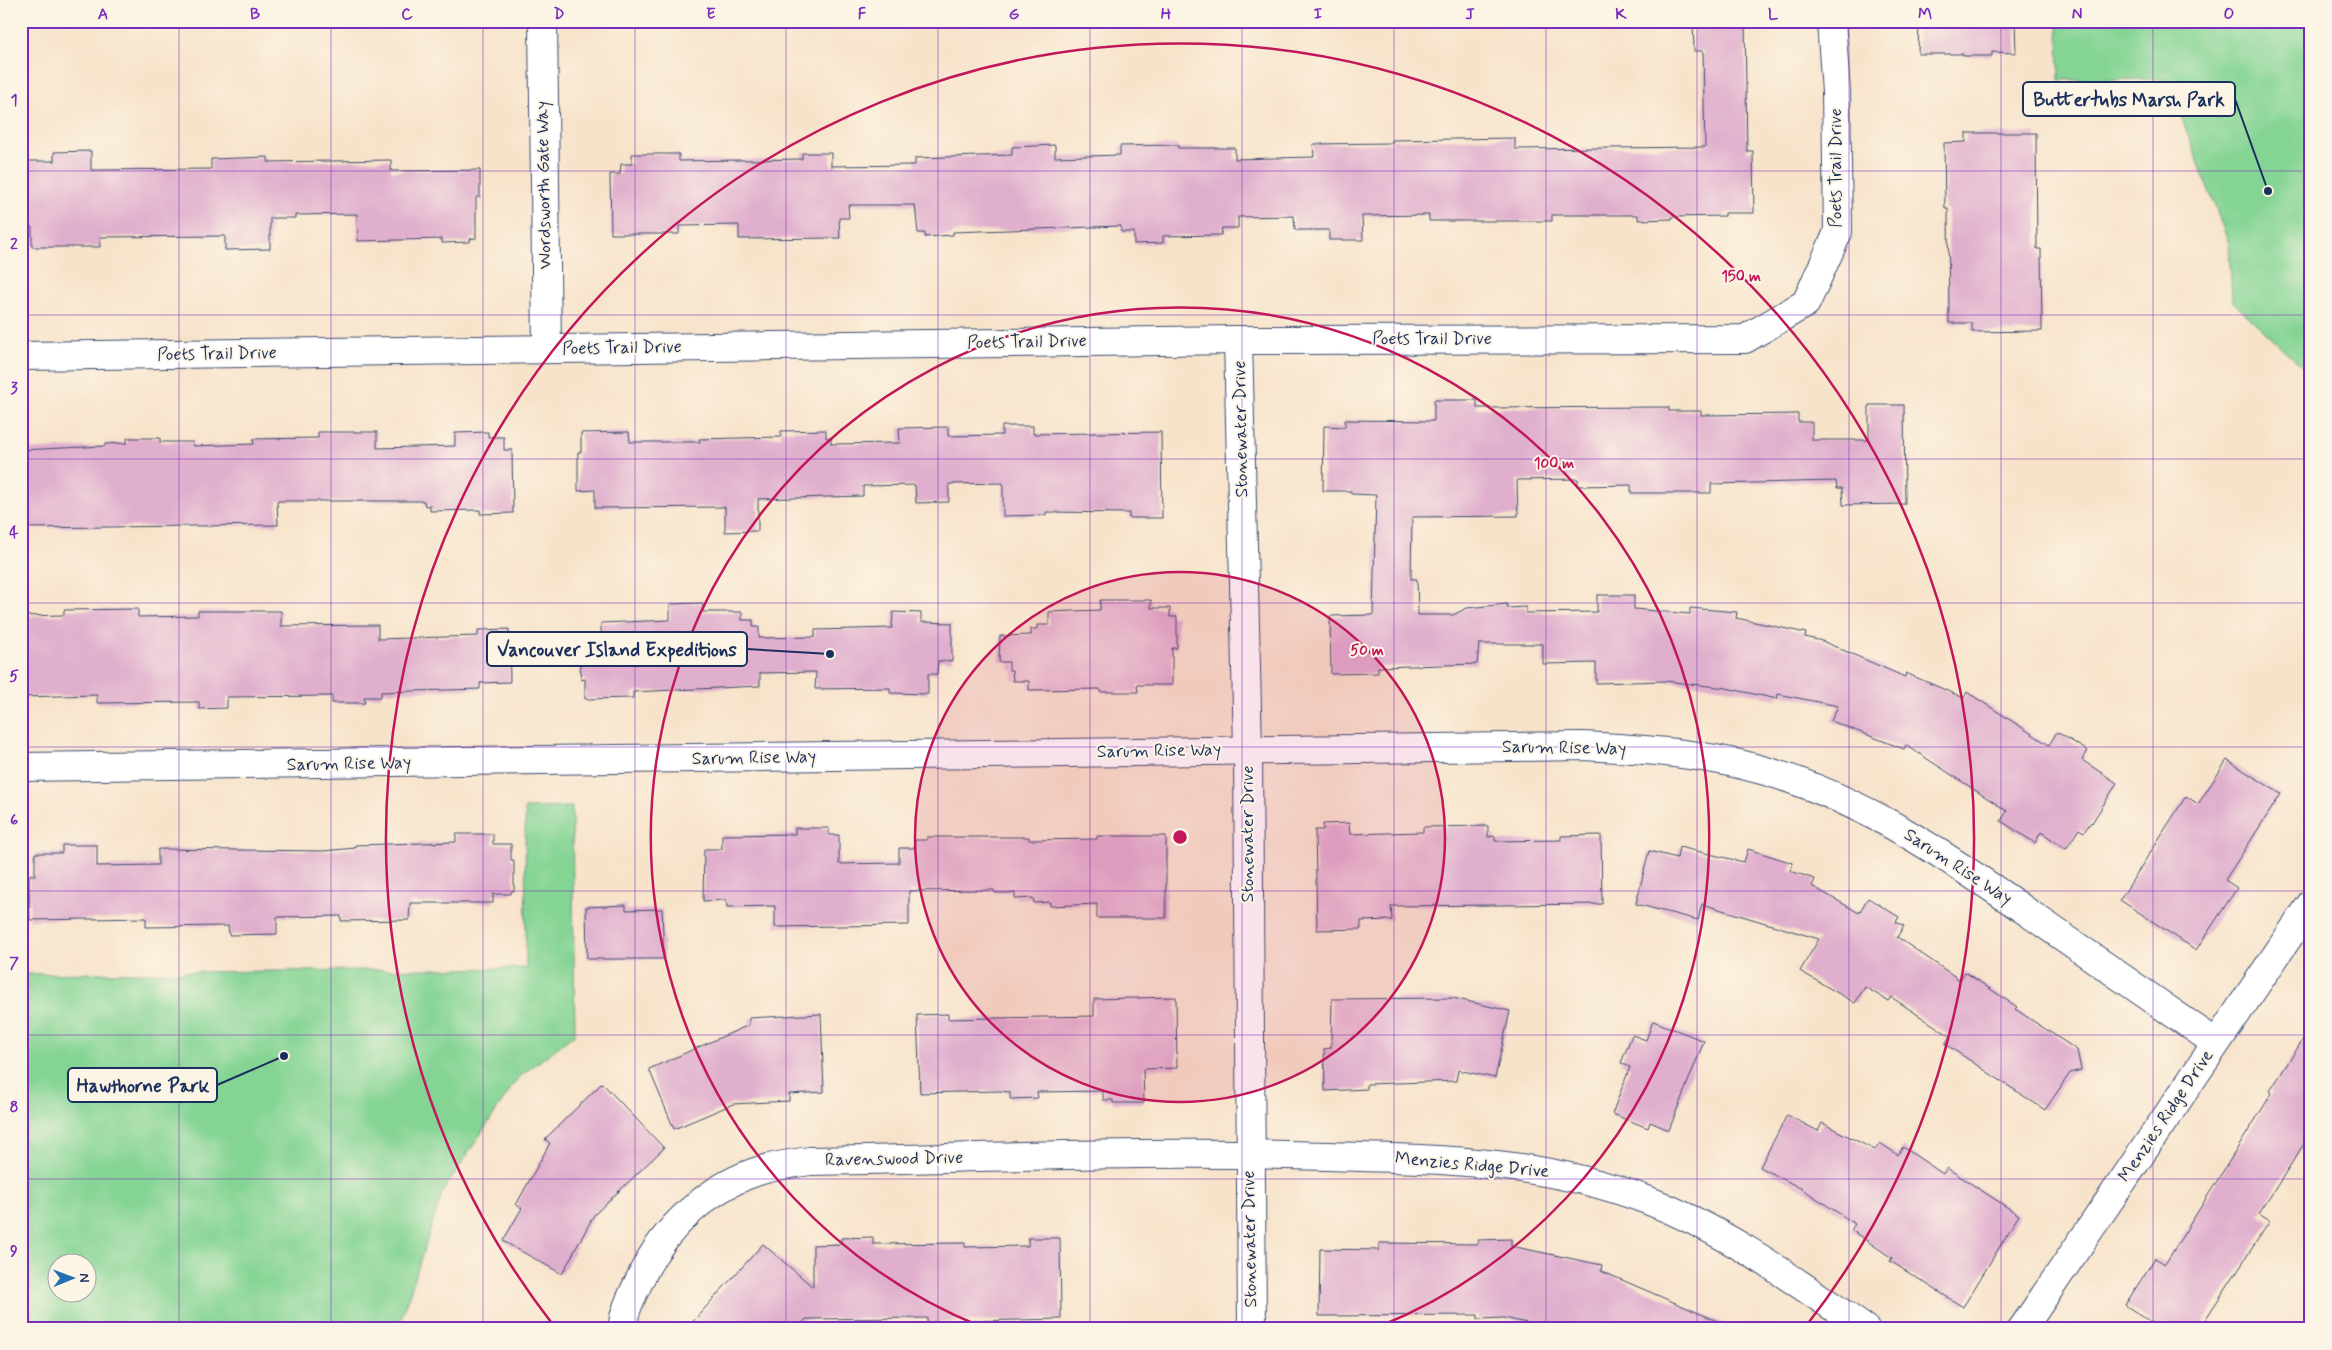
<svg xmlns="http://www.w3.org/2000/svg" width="2332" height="1350" font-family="Mynerve,sans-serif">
  <rect width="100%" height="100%" fill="#fcf5e5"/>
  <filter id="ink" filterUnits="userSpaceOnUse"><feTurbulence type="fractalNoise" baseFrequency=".02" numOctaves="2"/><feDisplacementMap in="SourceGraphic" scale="10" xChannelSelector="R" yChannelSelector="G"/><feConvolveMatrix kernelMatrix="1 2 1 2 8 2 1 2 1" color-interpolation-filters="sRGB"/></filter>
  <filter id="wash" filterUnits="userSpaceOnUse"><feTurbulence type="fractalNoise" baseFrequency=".0096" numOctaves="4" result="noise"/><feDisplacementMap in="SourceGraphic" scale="20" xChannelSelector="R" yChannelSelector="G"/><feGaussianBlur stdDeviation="1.12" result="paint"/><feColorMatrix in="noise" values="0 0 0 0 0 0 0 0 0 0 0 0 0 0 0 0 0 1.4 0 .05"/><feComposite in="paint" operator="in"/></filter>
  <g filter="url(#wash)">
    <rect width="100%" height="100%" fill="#f7e3ca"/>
    <g fill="#84d494" stroke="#508279" fill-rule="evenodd">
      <path d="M 2058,21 L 2311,21 L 2311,375 L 2232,301 L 2229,244 L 2167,79 L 2059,80 Z"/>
      <path d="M 572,807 L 575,1034 L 518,1078 L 443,1191 L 398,1329 L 21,1329 L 21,974 L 526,968 L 525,808 ZM 58,1262 L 88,1262 L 88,1292 L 58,1292 Z"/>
    </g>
    <g id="blocks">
      <g fill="#e0afcd">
        <path d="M 1693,21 L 1745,21 L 1747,151 L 1753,151 L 1754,213 L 1725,213 L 1725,216 L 1672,217 L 1672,219 L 1638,220 L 1638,215 L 1552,215 L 1552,221 L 1429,221 L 1429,215 L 1362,216 L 1363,240 L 1329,240 L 1329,230 L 1295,230 L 1294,216 L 1238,217 L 1238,228 L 1222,228 L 1221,235 L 1163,236 L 1163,243 L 1134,244 L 1134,232 L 1121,232 L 1121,226 L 953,232 L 953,235 L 925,237 L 925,233 L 918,233 L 915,205 L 848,205 L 849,218 L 839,218 L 840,238 L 739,239 L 739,225 L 679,226 L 679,234 L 611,234 L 610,174 L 620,174 L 621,164 L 632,164 L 632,154 L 679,154 L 679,161 L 802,159 L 802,153 L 831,153 L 831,166 L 915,165 L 915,158 L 1012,155 L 1012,147 L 1034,146 L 1055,145 L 1055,157 L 1120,155 L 1120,146 L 1178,145 L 1178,148 L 1235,148 L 1235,159 L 1314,157 L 1313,144 L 1392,143 L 1392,140 L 1515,138 L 1515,149 L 1705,147 L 1703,51 L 1694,51 Z"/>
        <path d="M 1919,21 L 2015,21 L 2016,53 L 1992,52 L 1992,56 L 1963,56 L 1963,54 L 1918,54 Z"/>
        <path d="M 1966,133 L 2036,133 L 2037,249 L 2041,249 L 2042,331 L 1972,332 L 1972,323 L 1949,323 L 1948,209 L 1945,209 L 1944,143 L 1966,142 Z"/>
        <path d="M 91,151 L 91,170 L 211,169 L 211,159 L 268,157 L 268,162 L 391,160 L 391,171 L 480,170 L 480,197 L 476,197 L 476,238 L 470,239 L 470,242 L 442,243 L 442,239 L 358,241 L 357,214 L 295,215 L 295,218 L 270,218 L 270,249 L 225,250 L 225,236 L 100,237 L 100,247 L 32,247 L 32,227 L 21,227 L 21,161 L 54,161 L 54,152 Z"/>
        <path d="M 1434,400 L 1477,400 L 1477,408 L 1669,407 L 1669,411 L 1701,411 L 1701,415 L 1798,414 L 1798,422 L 1812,422 L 1812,440 L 1869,440 L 1869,405 L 1904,405 L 1905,504 L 1843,505 L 1842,488 L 1837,488 L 1836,481 L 1711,484 L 1711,493 L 1631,493 L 1631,485 L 1578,486 L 1578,479 L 1517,480 L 1518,516 L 1412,517 L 1411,579 L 1417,579 L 1418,615 L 1453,615 L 1467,608 L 1507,604 L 1507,608 L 1526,607 L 1526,613 L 1597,612 L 1597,595 L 1634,595 L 1634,609 L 1690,614 L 1690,608 L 1737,612 L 1736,618 L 1806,633 L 1805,637 L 1822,641 L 1905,677 L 1906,673 L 1964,698 L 1967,692 L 2049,745 L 2057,732 L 2088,751 L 2082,760 L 2117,783 L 2092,823 L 2091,822 L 2084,832 L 2079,829 L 2066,849 L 2041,832 L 2035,843 L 2001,821 L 2007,811 L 1906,745 L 1904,749 L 1831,721 L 1838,706 L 1778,694 L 1777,699 L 1726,688 L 1665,681 L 1596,683 L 1596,663 L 1543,664 L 1543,644 L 1479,644 L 1477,664 L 1378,667 L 1378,673 L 1331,674 L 1330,616 L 1373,615 L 1376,495 L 1351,494 L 1351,491 L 1323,491 L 1324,426 L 1345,427 L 1345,420 L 1434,421 Z"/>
        <path d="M 1002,426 L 1033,426 L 1033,434 L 1161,432 L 1162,518 L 1129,518 L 1129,513 L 1046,512 L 1046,515 L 1003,516 L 1003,483 L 949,484 L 949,502 L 916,503 L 915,485 L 863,486 L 863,496 L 758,499 L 758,531 L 725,532 L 725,507 L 595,508 L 595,490 L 578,491 L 578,452 L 581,452 L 581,433 L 629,432 L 630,442 L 700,442 L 699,439 L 781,437 L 781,431 L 826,430 L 826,438 L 831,438 L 831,444 L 900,443 L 899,428 L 948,427 L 948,436 L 1002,435 Z"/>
        <path d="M 318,432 L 377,432 L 377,448 L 455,446 L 455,433 L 488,432 L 488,437 L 504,437 L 504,450 L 512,450 L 513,513 L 480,514 L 480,510 L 430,511 L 430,505 L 425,506 L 424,501 L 277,501 L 278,525 L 24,528 L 23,506 L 21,506 L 21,450 L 105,446 L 105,444 L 127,443 L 127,438 L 160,438 L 160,442 L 193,442 L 194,446 L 254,444 L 253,439 L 318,438 Z"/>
        <path d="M 1100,600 L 1151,600 L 1151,608 L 1170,608 L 1170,617 L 1177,617 L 1177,648 L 1172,648 L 1172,685 L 1137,685 L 1138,692 L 1100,692 L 1100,689 L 1029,690 L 1029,681 L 1013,681 L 1012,670 L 1009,670 L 1009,662 L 999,662 L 1000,636 L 1031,635 L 1031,629 L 1037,629 L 1037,625 L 1049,625 L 1049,612 L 1100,610 Z"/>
        <path d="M 703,603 L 703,612 L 742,612 L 742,620 L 753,620 L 753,627 L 759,627 L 759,638 L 815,637 L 815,630 L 892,628 L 893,612 L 921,613 L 921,622 L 952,623 L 952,661 L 938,661 L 937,674 L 928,674 L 928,694 L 890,693 L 890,688 L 815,689 L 816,672 L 760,673 L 760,686 L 633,692 L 633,698 L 585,699 L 585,679 L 581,680 L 579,642 L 601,641 L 601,623 L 670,620 L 670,604 Z"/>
        <path d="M 138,609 L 138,617 L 198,616 L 198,611 L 281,611 L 281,626 L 378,625 L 378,639 L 478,636 L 478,630 L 509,629 L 510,682 L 480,683 L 480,689 L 381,692 L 381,697 L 364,697 L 365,703 L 332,703 L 332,696 L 227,697 L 227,708 L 199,709 L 199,702 L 97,703 L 97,695 L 21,697 L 21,616 L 64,615 L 64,610 Z"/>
        <path d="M 2227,760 L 2281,794 L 2225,880 L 2237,888 L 2196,950 L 2120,900 L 2186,796 L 2198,804 Z"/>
        <path d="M 1349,823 L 1350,834 L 1423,832 L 1423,827 L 1488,826 L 1488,837 L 1495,836 L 1495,841 L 1561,840 L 1561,836 L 1601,835 L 1602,904 L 1391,906 L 1392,920 L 1361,921 L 1361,929 L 1317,930 L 1315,830 L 1323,830 L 1323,824 Z"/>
        <path d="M 795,828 L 829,828 L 829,835 L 839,835 L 839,864 L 899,863 L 899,848 L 914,848 L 915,840 L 927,840 L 927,837 L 1029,837 L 1029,840 L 1097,839 L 1097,836 L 1166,836 L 1166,918 L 1097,918 L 1097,904 L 1050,906 L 1050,902 L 1034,903 L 1033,898 L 1015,899 L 1015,893 L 995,893 L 994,890 L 909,891 L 909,925 L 775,927 L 775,906 L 727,907 L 726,900 L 703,901 L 704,849 L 722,849 L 722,835 L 795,834 Z"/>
        <path d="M 456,834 L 493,834 L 493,844 L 511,844 L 511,860 L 514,860 L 514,891 L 511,891 L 511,894 L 493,894 L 493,903 L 410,903 L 409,920 L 341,921 L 341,916 L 277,917 L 277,934 L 229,935 L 228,926 L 146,927 L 146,918 L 30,920 L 29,875 L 35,875 L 35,853 L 62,853 L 62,845 L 97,845 L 97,866 L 158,865 L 158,849 L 323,851 L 355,848 L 355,845 L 456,842 Z"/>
        <path d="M 1679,847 L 1744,862 L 1748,849 L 1793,863 L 1790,871 L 1815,879 L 1812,886 L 1859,913 L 1868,898 L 1899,917 L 1896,922 L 1904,926 L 1897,937 L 1960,980 L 1965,972 L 2017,1007 L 2015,1009 L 2077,1050 L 2081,1070 L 2070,1073 L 2045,1110 L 1945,1044 L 1950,1036 L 1891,997 L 1888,1001 L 1865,987 L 1855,1003 L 1800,971 L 1819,939 L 1702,904 L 1698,920 L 1636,904 L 1649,851 L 1677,858 Z"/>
        <path d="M 626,905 L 626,910 L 662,909 L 664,959 L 587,959 L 586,907 Z"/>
        <path d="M 1176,997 L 1177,1068 L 1143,1069 L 1144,1103 L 1113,1103 L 1113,1100 L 1103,1100 L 1103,1091 L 1037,1092 L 1038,1098 L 1010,1099 L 1010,1092 L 999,1091 L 920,1093 L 917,1015 L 948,1014 L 948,1019 L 1094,1016 L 1094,999 Z"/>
        <path d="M 1453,998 L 1510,1011 L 1495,1078 L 1458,1070 L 1456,1081 L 1367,1084 L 1367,1089 L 1325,1091 L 1324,1049 L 1331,1048 L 1332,999 Z"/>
        <path d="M 821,1014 L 824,1092 L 789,1094 L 789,1101 L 733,1104 L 674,1129 L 649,1069 L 749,1025 L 749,1018 Z"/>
        <path d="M 1653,1021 L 1704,1041 L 1669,1130 L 1650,1122 L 1648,1128 L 1612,1114 L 1630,1067 L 1621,1063 L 1632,1035 L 1646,1040 Z"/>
        <path d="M 2311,1027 L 2311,1133 L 2259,1214 L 2270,1221 L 2199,1329 L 2161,1329 L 2125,1305 L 2155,1258 L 2165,1264 L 2272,1093 L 2270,1091 Z"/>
        <path d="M 602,1083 L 664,1148 L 594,1215 L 562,1274 L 503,1241 L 522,1208 L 516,1205 L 550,1143 L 545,1139 Z"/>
        <path d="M 1787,1115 L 1818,1131 L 1822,1123 L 1875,1150 L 1880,1143 L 1898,1155 L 1903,1147 L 1943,1174 L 1947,1168 L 2019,1215 L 1963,1307 L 1890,1261 L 1892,1258 L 1851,1230 L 1855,1224 L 1804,1190 L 1760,1167 Z"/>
        <path d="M 873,1237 L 873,1244 L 965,1243 L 965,1247 L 1028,1246 L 1028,1238 L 1060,1238 L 1061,1319 L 927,1322 L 927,1318 L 806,1319 L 797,1329 L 686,1329 L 763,1244 L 813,1287 L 813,1245 L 841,1244 L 841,1238 Z"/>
        <path d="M 1511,1239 L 1511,1246 L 1602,1265 L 1601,1271 L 1736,1329 L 1554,1329 L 1504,1318 L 1478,1319 L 1478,1315 L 1319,1316 L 1320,1249 L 1379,1250 L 1379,1243 L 1478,1244 L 1478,1240 Z"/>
      </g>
    </g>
  </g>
  <g filter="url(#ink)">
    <use href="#blocks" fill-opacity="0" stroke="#3c4a6e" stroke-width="1"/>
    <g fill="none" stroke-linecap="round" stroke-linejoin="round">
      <g stroke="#3c4a6e" stroke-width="30">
        <g id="minor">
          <path d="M 543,21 L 547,349"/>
          <path d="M 1238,340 L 1248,749 L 1252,1329"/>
          <path d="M 21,356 L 1238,340 L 1745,339 L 1806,303 L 1838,232 L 1836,92 L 1831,21"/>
          <path d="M 21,767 L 1583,746 C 1643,749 1703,753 1762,770 C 1862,798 1948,857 2033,916 C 2094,958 2155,1001 2216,1043"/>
          <path d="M 622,1329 C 624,1310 632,1296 640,1279 C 663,1228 711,1184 765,1169 C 780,1165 795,1163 810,1161 C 983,1158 1155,1150 1328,1156 C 1439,1159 1542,1160 1647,1200 C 1727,1231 1795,1281 1865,1329"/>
          <path d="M 2022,1329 L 2311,904"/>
        </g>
      </g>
      <use href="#minor" stroke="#fff" stroke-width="28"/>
    </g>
  </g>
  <path fill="none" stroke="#7b2cbf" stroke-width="1" stroke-opacity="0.55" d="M 179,21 L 179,1329M 331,21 L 331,1329M 483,21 L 483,1329M 635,21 L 635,1329M 786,21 L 786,1329M 938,21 L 938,1329M 1090,21 L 1090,1329M 1242,21 L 1242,1329M 1394,21 L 1394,1329M 1546,21 L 1546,1329M 1697,21 L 1697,1329M 1849,21 L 1849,1329M 2001,21 L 2001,1329M 2153,21 L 2153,1329M 21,171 L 2311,171M 21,315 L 2311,315M 21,459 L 2311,459M 21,603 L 2311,603M 21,747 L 2311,747M 21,891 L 2311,891M 21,1035 L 2311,1035M 21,1179 L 2311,1179"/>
  <circle cx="1180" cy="837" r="265" fill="#c2185b" fill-opacity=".12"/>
  <g fill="none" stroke="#c2185b" stroke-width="2.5">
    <circle cx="1180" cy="837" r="265"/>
    <path d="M982 1327A529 529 0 1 1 1378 1327"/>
    <path d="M554 1326A794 794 0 1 1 1806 1326"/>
  </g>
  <g text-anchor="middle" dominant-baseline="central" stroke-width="4" stroke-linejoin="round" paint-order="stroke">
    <g font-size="18" fill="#1b2f5e" stroke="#fcf5e5">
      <text transform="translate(1836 168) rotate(-90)">Poets Trail Drive</text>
      <text transform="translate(544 185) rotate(-91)">Wordsworth Gate Way</text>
      <text x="1432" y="339">Poets Trail Drive</text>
      <text transform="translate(1027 342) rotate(-1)">Poets Trail Drive</text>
      <text transform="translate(622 348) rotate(-1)">Poets Trail Drive</text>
      <text transform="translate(217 354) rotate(-1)">Poets Trail Drive</text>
      <text transform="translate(1241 429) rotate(-91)">Stonewater Drive</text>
      <text transform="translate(1564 748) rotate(1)">Sarum Rise Way</text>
      <text transform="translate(1159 751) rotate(-1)">Sarum Rise Way</text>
      <text transform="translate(754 758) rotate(-1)">Sarum Rise Way</text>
      <text transform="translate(349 764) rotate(-1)">Sarum Rise Way</text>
      <text transform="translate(1248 834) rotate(-90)">Stonewater Drive</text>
      <text transform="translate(1958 867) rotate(33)">Sarum Rise Way</text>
      <text transform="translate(2166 1116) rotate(-56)">Menzies Ridge Drive</text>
      <text transform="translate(894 1159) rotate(-1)">Ravenswood Drive</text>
      <text transform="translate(1472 1165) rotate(5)">Menzies Ridge Drive</text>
      <text transform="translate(1250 1239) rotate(-91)">Stonewater Drive</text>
    </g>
  </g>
  <circle cx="1180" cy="837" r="8" fill="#c2185b" stroke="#fcf5e5" stroke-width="2.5"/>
  <g font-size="15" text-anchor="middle" font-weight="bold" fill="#c2185b" stroke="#fcf5e5" stroke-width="4" stroke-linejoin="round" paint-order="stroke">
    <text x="1741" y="281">150 m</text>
    <text x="1554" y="468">100 m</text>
    <text x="1367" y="655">50 m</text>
  </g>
  <path fill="none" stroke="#1b2f5e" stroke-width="2" d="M2268 191L2235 99M830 654L747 649M284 1056L217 1085"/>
  <g fill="#1b2f5e" stroke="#fcf5e5" stroke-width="2">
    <circle cx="2268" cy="191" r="5"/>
    <circle cx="830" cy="654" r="5"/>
    <circle cx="284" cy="1056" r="5"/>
  </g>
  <g fill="#fcf5e5" stroke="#1b2f5e" stroke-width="2">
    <rect x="2023" y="82" width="212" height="34" rx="5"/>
    <rect x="487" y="632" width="260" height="34" rx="5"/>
    <rect x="68" y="1068" width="149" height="34" rx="5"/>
  </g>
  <g font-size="19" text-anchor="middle" font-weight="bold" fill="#1b2f5e">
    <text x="2129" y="106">Buttertubs Marsh Park</text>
    <text x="617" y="656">Vancouver Island Expeditions</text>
    <text x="143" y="1092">Hawthorne Park</text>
  </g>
  <rect width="2332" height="1350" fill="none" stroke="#fcf5e5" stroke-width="55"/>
  <g transform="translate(72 1278) rotate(89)"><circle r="24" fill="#fcf5e5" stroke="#a2a6af"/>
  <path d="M0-4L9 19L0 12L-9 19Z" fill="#1f6fb2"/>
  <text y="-8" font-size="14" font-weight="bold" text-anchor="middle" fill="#1b2f5e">N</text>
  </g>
  <rect x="28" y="28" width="2276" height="1294" fill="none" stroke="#7b2cbf" stroke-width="2"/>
  <g font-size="16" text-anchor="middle" font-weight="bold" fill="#7b2cbf">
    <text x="103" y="19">A</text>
    <text x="255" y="19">B</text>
    <text x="407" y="19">C</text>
    <text x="559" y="19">D</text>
    <text x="711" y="19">E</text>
    <text x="862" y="19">F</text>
    <text x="1014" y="19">G</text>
    <text x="1166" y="19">H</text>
    <text x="1318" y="19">I</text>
    <text x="1470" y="19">J</text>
    <text x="1621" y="19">K</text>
    <text x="1773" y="19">L</text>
    <text x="1925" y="19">M</text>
    <text x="2077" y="19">N</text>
    <text x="2229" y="19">O</text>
    <text x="14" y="105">1</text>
    <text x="14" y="249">2</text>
    <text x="14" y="393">3</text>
    <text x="14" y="537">4</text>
    <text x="14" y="681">5</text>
    <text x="14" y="825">6</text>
    <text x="14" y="968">7</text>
    <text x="14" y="1112">8</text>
    <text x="14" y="1256">9</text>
  </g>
</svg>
